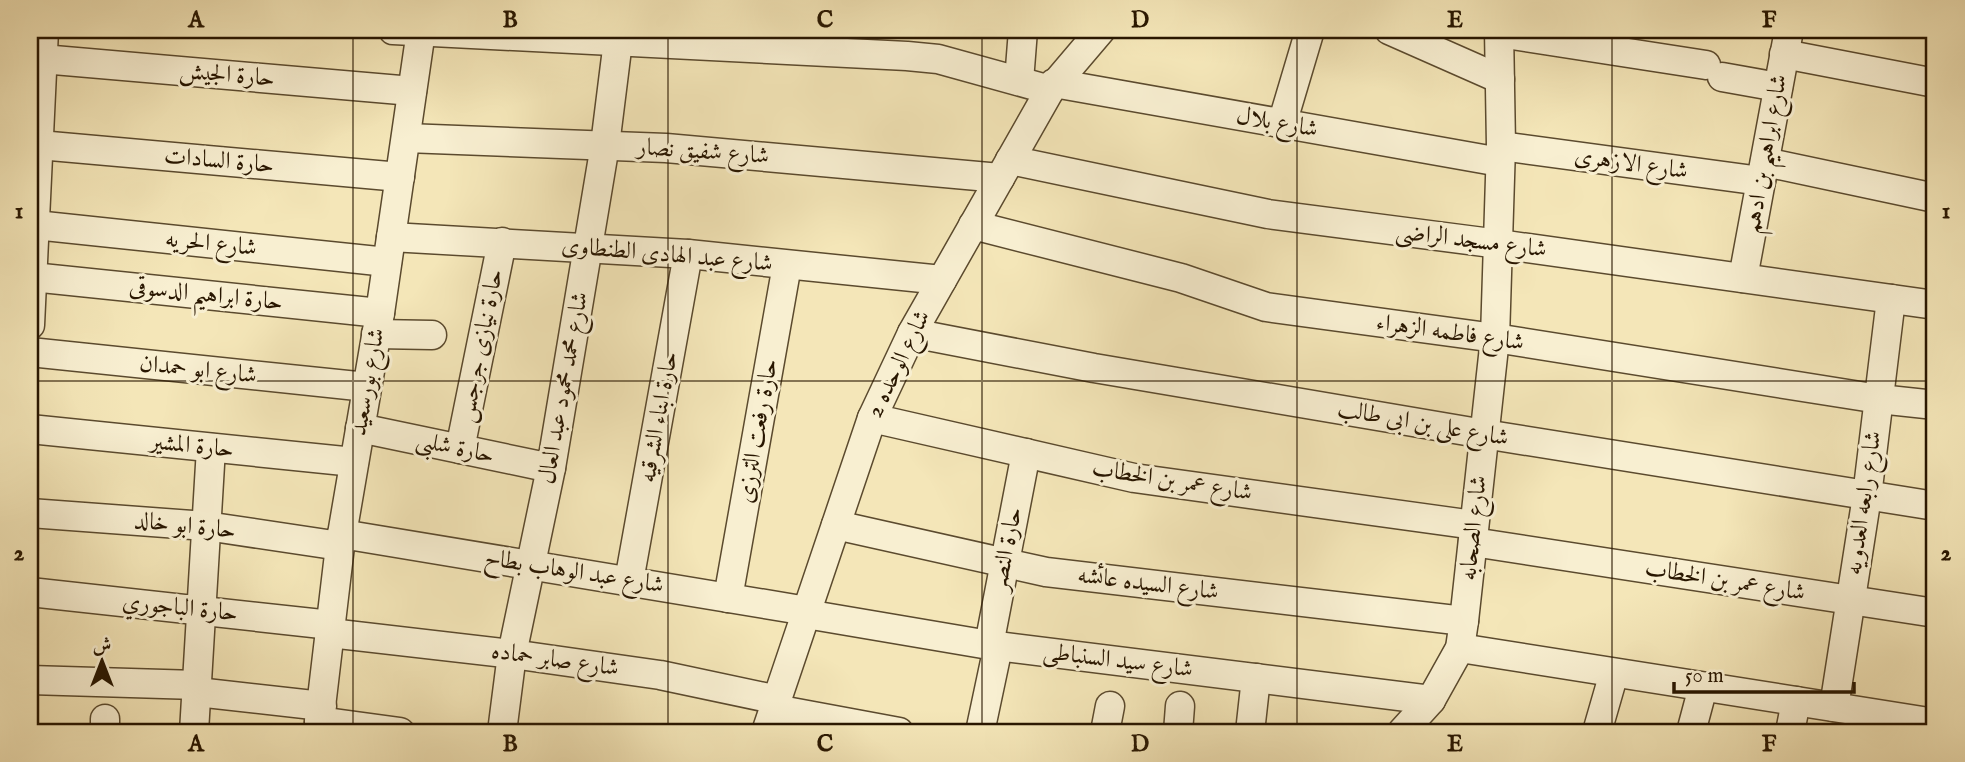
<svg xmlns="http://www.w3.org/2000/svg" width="1965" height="762" font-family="'IM FELL English',Amiri,serif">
  <rect width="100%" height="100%" fill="#f4e6b8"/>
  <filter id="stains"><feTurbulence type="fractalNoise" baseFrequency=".00286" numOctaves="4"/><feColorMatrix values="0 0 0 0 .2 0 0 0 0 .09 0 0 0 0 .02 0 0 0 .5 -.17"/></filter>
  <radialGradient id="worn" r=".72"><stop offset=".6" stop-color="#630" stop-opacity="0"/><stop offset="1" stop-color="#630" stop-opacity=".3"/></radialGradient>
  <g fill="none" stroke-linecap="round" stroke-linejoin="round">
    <g stroke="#5b4a2e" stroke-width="31">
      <g id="street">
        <path d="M 393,30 L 907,56 L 938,59 L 1050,90"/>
        <path d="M 1389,30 L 1500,79"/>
        <path d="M 1499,33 L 1706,65"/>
        <path d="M 1784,54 L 1935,83"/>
        <path d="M 42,59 L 412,91"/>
        <path d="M 1722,77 L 1778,87"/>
        <path d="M 1019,81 L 1023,30"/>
        <path d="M 1054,83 L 1500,162"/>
        <path d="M 1282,124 L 1310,30"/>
        <path d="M 406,138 L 666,148 L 1000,178"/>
        <path d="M 39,145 L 400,177"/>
        <path d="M 1501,146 L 1761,181"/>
        <path d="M 1010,160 L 1268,214 L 1499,244 L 1935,305"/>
        <path d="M 1765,162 L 1935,198"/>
        <path d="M 35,225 L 387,262"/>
        <path d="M 973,225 L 1181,278 L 1266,307 L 1495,338 L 1879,399 L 1935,405"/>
        <path d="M 391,237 L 688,254 L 942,280"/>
        <path d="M 32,277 L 380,313"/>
        <path d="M 1743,278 L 1789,30"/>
        <path d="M 30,325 L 44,30"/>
        <path d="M 912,333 L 1094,368 L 1484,434 L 1935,506"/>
        <path d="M 376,334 L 432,335"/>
        <path d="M 30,352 L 367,387"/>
        <path d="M 872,418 L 1134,478 L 1474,525"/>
        <path d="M 360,428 L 551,468"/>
        <path d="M 30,429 L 354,462"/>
        <path d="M 460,449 L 502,242"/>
        <path d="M 30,513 L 206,526 L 340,546"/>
        <path d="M 836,525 L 1046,572 L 1464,621"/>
        <path d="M 342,534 L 807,611"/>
        <path d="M 1473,542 L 1935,613"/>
        <path d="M 629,581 L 688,254"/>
        <path d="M 30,592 L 331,625"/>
        <path d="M 728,598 L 787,265"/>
        <path d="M 806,614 L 989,645 L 1431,700"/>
        <path d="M 330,633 L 512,654 L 660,675 L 778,700"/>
        <path d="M 989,645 L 1026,453"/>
        <path d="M 1460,648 L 1935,723"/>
        <path d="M 30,680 L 197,685"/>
        <path d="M 197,692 L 322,706"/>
        <path d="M 1834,707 L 1867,496 L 1891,299"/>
        <path d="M 775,709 L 899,732"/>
        <path d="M 319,721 L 400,732"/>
        <path d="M 105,732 L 105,719"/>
        <path d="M 194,732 L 211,448"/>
        <path d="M 318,732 L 340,546 L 380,313 L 421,31"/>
        <path d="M 502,732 L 512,654 L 551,468 L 605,145 L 618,41"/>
        <path d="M 766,732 L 872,418 L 912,333 L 1050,90 L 1101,30"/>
        <path d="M 980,732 L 998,647"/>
        <path d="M 1105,732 L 1110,706"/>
        <path d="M 1178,732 L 1180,706"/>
        <path d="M 1250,732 L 1256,678"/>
        <path d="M 1402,732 L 1431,700 L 1460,648 L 1464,621 L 1495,338 L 1501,146 L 1499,30"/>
        <path d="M 1597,732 L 1614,673"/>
        <path d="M 1691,732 L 1703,687"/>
        <path d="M 1790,732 L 1796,701"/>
      </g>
    </g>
    <use href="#street" stroke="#f8efd1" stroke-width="28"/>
  </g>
  <path fill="none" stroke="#281600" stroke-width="2" stroke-opacity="0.55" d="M 353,30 L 353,732M 668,30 L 668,732M 982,30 L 982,732M 1297,30 L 1297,732M 1612,30 L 1612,732M 30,381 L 1935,381"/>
  <g text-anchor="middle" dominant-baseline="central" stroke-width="6" stroke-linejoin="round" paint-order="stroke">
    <g font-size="24" fill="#281600" stroke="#f8efd1">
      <text transform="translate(227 75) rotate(5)">حارة الجيش</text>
      <text transform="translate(1277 123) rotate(10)">شارع بلال</text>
      <text transform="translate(703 152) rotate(4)">شارع شفيق نصار</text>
      <text transform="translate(1766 154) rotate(-80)">شارع ابراهيم بن ادهم</text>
      <text transform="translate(219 161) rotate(5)">حارة السادات</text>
      <text transform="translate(1631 164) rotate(8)">شارع الازهرى</text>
      <text transform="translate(1471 241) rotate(7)">شارع مسجد الراضى</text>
      <text transform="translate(211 244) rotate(6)">شارع الحريه</text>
      <text transform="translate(667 255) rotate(5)">شارع عبد الهادى الطنطاوى</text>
      <text transform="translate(206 295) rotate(6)">حارة ابراهيم الدسوقى</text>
      <text transform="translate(1450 333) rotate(8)">شارع فاطمه الزهراء</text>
      <text transform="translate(481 346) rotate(-79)">حارة نيازى جرجس</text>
      <text transform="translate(899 364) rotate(-64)">شارع الوحده 2</text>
      <text transform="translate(198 370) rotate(6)">شارع ابو حمدان</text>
      <text transform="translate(368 382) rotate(-80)">شارع بورسعيد</text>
      <text transform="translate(564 388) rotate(-80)">شارع محمد محمود عبد العال</text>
      <text transform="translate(659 417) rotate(-80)">حارة ابناء الشرقيه</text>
      <text transform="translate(1423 424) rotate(10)">شارع على بن ابى طالب</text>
      <text transform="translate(758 431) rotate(-80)">حارة رفعت الترزى</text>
      <text transform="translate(192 446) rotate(6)">حارة المشير</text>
      <text transform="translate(455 448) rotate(12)">حارة شلبى</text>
      <text transform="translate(1172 481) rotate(9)">شارع عمر بن الخطاب</text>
      <text transform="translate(1864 503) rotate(-82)">شارع رابعه العدويه</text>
      <text transform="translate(185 526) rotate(6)">حارة ابو خالد</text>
      <text transform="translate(1474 528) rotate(-84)">شارع الصحابه</text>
      <text transform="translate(1007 549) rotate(-79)">حارة النصر</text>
      <text transform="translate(574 572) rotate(9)">شارع عبد الوهاب بطاح</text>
      <text transform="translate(1725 581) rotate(9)">شارع عمر بن الخطاب</text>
      <text transform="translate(1148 584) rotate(7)">شارع السيده عائشه</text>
      <text transform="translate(180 608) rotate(6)">حارة الباجوري</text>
      <text transform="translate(555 660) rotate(8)">شارع صابر حماده</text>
      <text transform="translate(1118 661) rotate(7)">شارع سيد السنباطى</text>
    </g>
  </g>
  <rect width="1965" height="762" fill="none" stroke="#f4e6b8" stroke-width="77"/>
  <g transform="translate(102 661)" stroke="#f8efd1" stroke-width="5" paint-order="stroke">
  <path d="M0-5L12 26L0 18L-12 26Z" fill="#281600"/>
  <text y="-10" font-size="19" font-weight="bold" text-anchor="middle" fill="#281600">ش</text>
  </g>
  <path d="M1674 682v10h180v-10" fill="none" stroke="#281600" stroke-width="3.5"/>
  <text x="1685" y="682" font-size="21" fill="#281600" stroke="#f8efd1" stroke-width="5" paint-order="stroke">50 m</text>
  <rect x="38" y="38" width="1888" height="686" fill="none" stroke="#281600" stroke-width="2.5"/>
  <g font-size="23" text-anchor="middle" font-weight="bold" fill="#281600">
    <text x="196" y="27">A</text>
    <text x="510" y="27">B</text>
    <text x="825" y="27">C</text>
    <text x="1140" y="27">D</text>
    <text x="1455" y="27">E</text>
    <text x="1769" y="27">F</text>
    <text x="19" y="218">1</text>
    <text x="1946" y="218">1</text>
    <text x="19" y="560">2</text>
    <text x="1946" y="560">2</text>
    <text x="196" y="751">A</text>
    <text x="510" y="751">B</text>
    <text x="825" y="751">C</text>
    <text x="1140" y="751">D</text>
    <text x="1455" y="751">E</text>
    <text x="1769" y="751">F</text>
  </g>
  <rect width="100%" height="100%" filter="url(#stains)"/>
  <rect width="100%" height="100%" fill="url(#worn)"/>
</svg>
